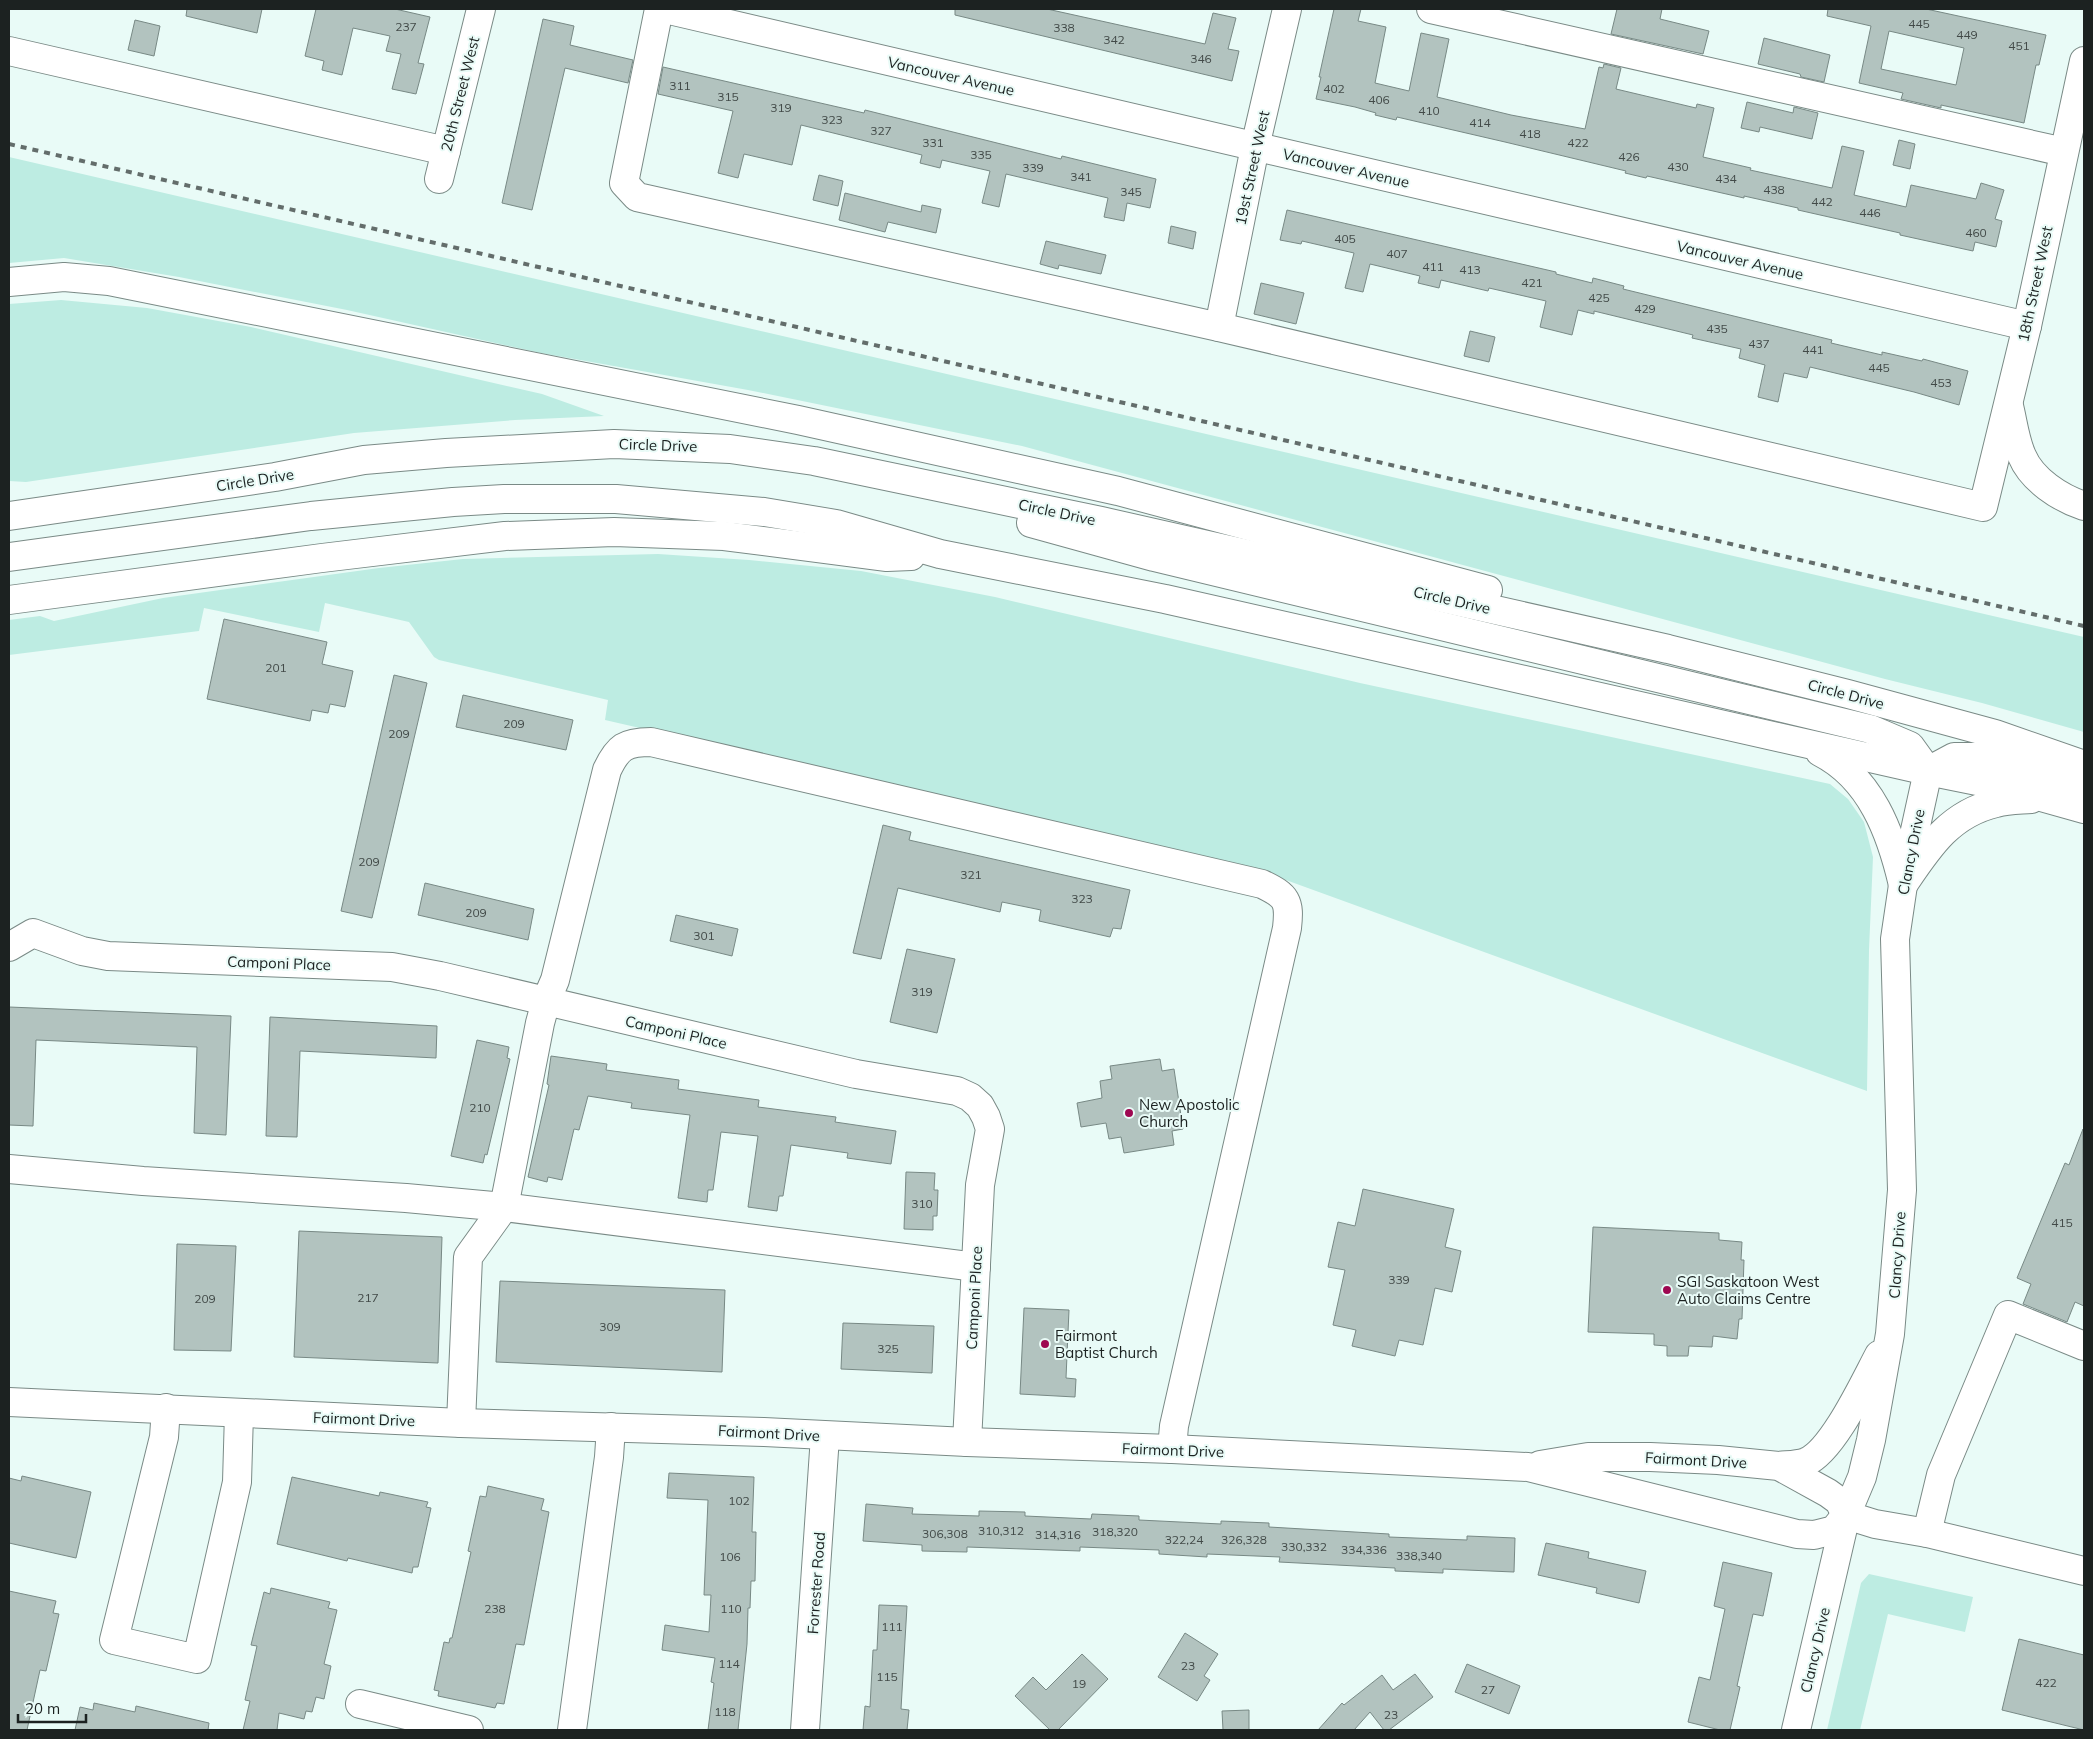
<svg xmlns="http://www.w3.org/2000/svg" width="2093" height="1739" font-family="Mulish,sans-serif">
  <rect width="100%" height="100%" fill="#e9fbf7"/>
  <g fill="#bdece2">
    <path d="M 9,157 L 2084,637 L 2084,732 L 1982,703 L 1885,679 L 1022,446 L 748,390 L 541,353 L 347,310 L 179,277 L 64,258 L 9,263 Z"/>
    <path d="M 61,300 L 147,308 L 251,327 L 542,394 L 604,416 L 515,420 L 354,433 L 26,482 L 9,481 L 9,304 Z"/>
    <path d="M 658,554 L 749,560 L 861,571 L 995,597 L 1360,683 L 1830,784 L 1848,799 L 1864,822 L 1873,857 L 1869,950 L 1867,1091 L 1258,870 L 605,720 L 608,700 L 439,660 L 434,657 L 409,622 L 325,603 L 319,632 L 204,608 L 199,631 L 9,655 L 9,620 L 40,616 L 54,621 L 163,598 L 379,568 L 463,559 Z"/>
    <path d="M 1869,1574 L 1973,1597 L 1965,1632 L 1888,1614 L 1860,1730 L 1827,1730 L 1861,1583 Z"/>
  </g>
  <g fill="#b2c3bf" stroke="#788985" fill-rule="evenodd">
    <path d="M 187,9 L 262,9 L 257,33 L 186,16 Z"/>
    <path d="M 316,9 L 395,9 L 430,17 L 418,63 L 424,64 L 416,94 L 392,89 L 401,54 L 386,51 L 390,36 L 353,28 L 342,75 L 322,70 L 324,61 L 305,56 Z"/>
    <path d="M 955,9 L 1047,9 L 1205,44 L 1213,13 L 1236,18 L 1228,49 L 1239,51 L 1232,81 L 955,15 Z"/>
    <path d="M 1334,9 L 1361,9 L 1358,21 L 1386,27 L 1375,83 L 1409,91 L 1421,33 L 1449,39 L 1437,97 L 1511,115 L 1585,129 L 1599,67 L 1603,68 L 1604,64 L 1621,68 L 1616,89 L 1696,108 L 1697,104 L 1714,108 L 1703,157 L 1751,168 L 1750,170 L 1832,188 L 1842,146 L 1864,151 L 1854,195 L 1906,207 L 1911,185 L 1976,199 L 1981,183 L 2004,190 L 1995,219 L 2002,221 L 1996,247 L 1975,242 L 1973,251 L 1900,235 L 1900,233 L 1798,210 L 1798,208 L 1744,196 L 1744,198 L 1647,176 L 1646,178 L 1625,173 L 1626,171 L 1505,142 L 1397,117 L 1396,120 L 1375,115 L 1376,113 L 1355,107 L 1316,99 L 1321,77 L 1319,77 Z"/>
    <path d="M 1617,9 L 1662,9 L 1660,19 L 1709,31 L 1703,54 L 1611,34 Z"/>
    <path d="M 1828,9 L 1926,9 L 2046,35 L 2039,65 L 2036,65 L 2024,123 L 1941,105 L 1941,108 L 1901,99 L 1903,93 L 1859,83 L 1871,26 L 1827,16 ZM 1889,31 L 1964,48 L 1956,85 L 1881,69 Z"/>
    <path d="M 543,19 L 574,26 L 570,45 L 633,60 L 628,83 L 565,68 L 532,210 L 502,203 Z"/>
    <path d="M 135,20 L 160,26 L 154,56 L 128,50 Z"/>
    <path d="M 1764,38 L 1830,55 L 1824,82 L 1801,77 L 1800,74 L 1758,64 Z"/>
    <path d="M 663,67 L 864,113 L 865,110 L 1061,159 L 1062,156 L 1156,179 L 1150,208 L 1127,203 L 1124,221 L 1104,217 L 1108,198 L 1006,174 L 999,207 L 982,203 L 990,171 L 942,160 L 940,168 L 920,163 L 922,155 L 801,125 L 792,165 L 744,154 L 738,178 L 718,173 L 733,111 L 658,94 Z"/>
    <path d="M 1747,102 L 1793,113 L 1794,107 L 1818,113 L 1812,139 L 1760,127 L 1759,132 L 1741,128 Z"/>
    <path d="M 1899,140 L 1915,144 L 1910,169 L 1893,165 Z"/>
    <path d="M 819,175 L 843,181 L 838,206 L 813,200 Z"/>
    <path d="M 845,193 L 921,212 L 922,205 L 941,209 L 936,233 L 888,222 L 885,232 L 839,220 Z"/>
    <path d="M 1287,210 L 1556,272 L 1556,274 L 1592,283 L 1593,278 L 1624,286 L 1623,289 L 1832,340 L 1831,343 L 1882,355 L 1882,352 L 1922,361 L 1923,359 L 1968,371 L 1959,405 L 1914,392 L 1810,367 L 1807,378 L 1784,373 L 1778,402 L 1758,397 L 1765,365 L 1739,358 L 1741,349 L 1692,338 L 1693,335 L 1594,311 L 1594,314 L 1578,310 L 1572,335 L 1540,327 L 1546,301 L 1489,288 L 1488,291 L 1441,280 L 1439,288 L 1418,283 L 1420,276 L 1370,264 L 1363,292 L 1345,288 L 1354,253 L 1302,241 L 1301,244 L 1280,240 Z"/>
    <path d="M 1171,226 L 1196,232 L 1193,249 L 1168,243 Z"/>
    <path d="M 1046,241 L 1106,255 L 1101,274 L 1059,265 L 1058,269 L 1040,264 Z"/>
    <path d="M 1261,283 L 1304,293 L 1296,324 L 1254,314 Z"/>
    <path d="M 1470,331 L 1495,337 L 1489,362 L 1464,356 Z"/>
    <path d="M 224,619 L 327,642 L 322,664 L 353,671 L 345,707 L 330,704 L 328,713 L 312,710 L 310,721 L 207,699 Z"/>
    <path d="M 394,675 L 427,683 L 372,918 L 341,911 Z"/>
    <path d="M 463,695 L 573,720 L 566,750 L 456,727 Z"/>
    <path d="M 883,825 L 911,832 L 909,840 L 1130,890 L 1121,929 L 1113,928 L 1110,937 L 1039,921 L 1041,910 L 1002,902 L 1000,912 L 898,888 L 881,959 L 853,953 Z"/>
    <path d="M 425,883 L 534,909 L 528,940 L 418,915 Z"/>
    <path d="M 676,915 L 738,929 L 732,956 L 670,941 Z"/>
    <path d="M 907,949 L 955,959 L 937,1033 L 890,1022 Z"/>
    <path d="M 9,1007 L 231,1016 L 226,1135 L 194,1133 L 197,1047 L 36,1040 L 33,1126 L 9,1125 Z"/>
    <path d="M 270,1017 L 437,1026 L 436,1058 L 300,1051 L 297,1137 L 266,1136 Z"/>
    <path d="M 477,1040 L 509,1047 L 507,1058 L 510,1059 L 505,1080 L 487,1155 L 485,1154 L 483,1163 L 451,1156 Z"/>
    <path d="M 551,1056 L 607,1064 L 606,1070 L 679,1080 L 678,1089 L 759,1100 L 758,1107 L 836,1117 L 835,1122 L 896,1131 L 891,1164 L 847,1158 L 848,1153 L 791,1145 L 783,1196 L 779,1196 L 777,1211 L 748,1207 L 758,1136 L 721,1132 L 713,1190 L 708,1190 L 707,1202 L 678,1198 L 690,1115 L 631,1108 L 632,1103 L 588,1096 L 579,1130 L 574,1129 L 562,1180 L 548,1177 L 547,1182 L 528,1177 L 549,1085 L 547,1084 Z"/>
    <path d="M 1160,1059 L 1162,1071 L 1174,1069 L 1183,1129 L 1172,1131 L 1174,1145 L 1124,1153 L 1121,1137 L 1109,1139 L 1106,1123 L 1081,1127 L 1077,1103 L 1102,1098 L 1100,1081 L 1112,1079 L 1110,1066 Z"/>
    <path d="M 2083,1129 L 2084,1306 L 2075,1302 L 2067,1322 L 2023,1304 L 2031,1284 L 2017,1278 L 2065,1163 L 2069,1165 Z"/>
    <path d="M 906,1172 L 935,1173 L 934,1190 L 938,1190 L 937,1216 L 933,1216 L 933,1230 L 904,1229 Z"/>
    <path d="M 1363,1189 L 1454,1209 L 1445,1247 L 1461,1251 L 1452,1292 L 1435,1288 L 1423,1345 L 1399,1340 L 1395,1356 L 1352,1346 L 1356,1330 L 1333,1325 L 1345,1270 L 1328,1267 L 1338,1222 L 1355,1226 Z"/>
    <path d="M 1593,1227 L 1719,1233 L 1719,1240 L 1742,1242 L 1741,1260 L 1744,1260 L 1742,1319 L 1739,1319 L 1737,1339 L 1713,1336 L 1712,1347 L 1689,1346 L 1688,1356 L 1667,1356 L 1667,1346 L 1654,1345 L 1654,1334 L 1588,1332 Z"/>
    <path d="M 299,1231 L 442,1237 L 438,1363 L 294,1357 Z"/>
    <path d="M 177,1244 L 236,1246 L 231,1351 L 174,1350 Z"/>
    <path d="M 500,1281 L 725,1290 L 722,1372 L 496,1362 Z"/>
    <path d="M 1024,1308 L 1069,1310 L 1066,1378 L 1076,1379 L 1075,1397 L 1020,1394 Z"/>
    <path d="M 843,1323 L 934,1326 L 932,1373 L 841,1369 Z"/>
    <path d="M 669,1473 L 754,1477 L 752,1532 L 756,1532 L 755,1581 L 751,1581 L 750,1608 L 748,1608 L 747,1644 L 738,1730 L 708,1730 L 714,1683 L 711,1682 L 715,1658 L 662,1650 L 665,1625 L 709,1632 L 711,1595 L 704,1595 L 708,1500 L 667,1498 Z"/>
    <path d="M 22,1476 L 91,1492 L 76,1558 L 9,1543 L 9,1478 L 21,1481 Z"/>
    <path d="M 292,1477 L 379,1496 L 380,1492 L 428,1502 L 426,1507 L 431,1508 L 418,1567 L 413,1567 L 412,1573 L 348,1558 L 347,1561 L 277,1544 Z"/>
    <path d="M 488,1486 L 544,1499 L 541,1510 L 549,1512 L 524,1645 L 516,1644 L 504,1704 L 497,1703 L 495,1708 L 438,1696 L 439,1691 L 434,1690 L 444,1642 L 449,1643 L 450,1638 L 452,1638 L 471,1552 L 468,1551 L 480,1496 L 486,1497 Z"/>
    <path d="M 866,1504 L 913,1508 L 912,1514 L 979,1516 L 979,1511 L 1025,1512 L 1025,1516 L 1091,1519 L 1092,1514 L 1139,1516 L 1139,1520 L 1221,1524 L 1221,1521 L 1269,1523 L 1269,1527 L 1389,1534 L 1389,1537 L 1467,1540 L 1467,1536 L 1515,1538 L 1514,1572 L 1443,1569 L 1443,1573 L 1395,1571 L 1395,1568 L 1279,1562 L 1280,1557 L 1207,1554 L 1207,1557 L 1159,1554 L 1159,1550 L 1080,1547 L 1080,1551 L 967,1547 L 967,1552 L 922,1551 L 922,1545 L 863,1541 Z"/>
    <path d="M 1546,1543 L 1589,1552 L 1588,1558 L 1646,1571 L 1639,1603 L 1596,1593 L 1597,1588 L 1538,1575 Z"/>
    <path d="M 1723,1562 L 1772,1573 L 1763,1616 L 1753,1614 L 1737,1686 L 1740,1687 L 1730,1730 L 1720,1730 L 1688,1722 L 1699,1677 L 1710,1680 L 1725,1609 L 1714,1606 Z"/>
    <path d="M 271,1588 L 330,1602 L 328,1608 L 337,1610 L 324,1664 L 331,1666 L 324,1699 L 316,1697 L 312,1712 L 306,1711 L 304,1719 L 279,1713 L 277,1730 L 243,1730 L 250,1701 L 245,1700 L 257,1646 L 251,1645 L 264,1592 L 270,1594 Z"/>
    <path d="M 9,1591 L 56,1601 L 53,1613 L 59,1614 L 46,1671 L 40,1670 L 27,1730 L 9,1730 Z"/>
    <path d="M 879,1605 L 907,1606 L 901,1709 L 909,1710 L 907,1730 L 863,1730 L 865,1706 L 870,1707 L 873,1650 L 877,1650 Z"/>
    <path d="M 1185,1633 L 1218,1654 L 1204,1676 L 1210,1680 L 1197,1701 L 1158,1677 Z"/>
    <path d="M 2019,1639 L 2084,1655 L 2084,1730 L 2002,1710 Z"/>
    <path d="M 1082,1654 L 1108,1679 L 1058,1730 L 1050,1730 L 1015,1696 L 1033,1677 L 1046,1690 Z"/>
    <path d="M 1467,1664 L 1520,1686 L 1509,1714 L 1455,1692 Z"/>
    <path d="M 1415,1674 L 1433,1697 L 1389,1730 L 1384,1730 L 1370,1712 L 1354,1730 L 1318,1730 L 1342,1703 L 1344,1705 L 1382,1675 L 1393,1690 Z"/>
    <path d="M 94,1703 L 135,1712 L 136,1706 L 209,1723 L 208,1730 L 75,1730 L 80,1707 L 93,1710 Z"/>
    <path d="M 1249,1710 L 1249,1730 L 1223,1730 L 1222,1711 Z"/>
  </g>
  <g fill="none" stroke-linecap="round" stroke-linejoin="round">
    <g stroke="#7a8a86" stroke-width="30">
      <g id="minor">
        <path d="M 659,9 L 624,183 L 637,197 L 1219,327 L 1983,507 L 2027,326 L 2084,61"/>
        <path d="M 665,9 L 2027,326"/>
        <path d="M 1431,9 L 2064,152"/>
        <path d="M 9,51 L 446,151"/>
        <path d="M 439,179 L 481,9"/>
        <path d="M 1219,327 L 1255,147 L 1287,9"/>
        <path d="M 2009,406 C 2013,422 2015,441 2022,456 C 2032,480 2060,498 2084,506"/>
        <path d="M 9,947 L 33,933 L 82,951 L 108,956 L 392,967 L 440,976 L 856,1074 L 957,1091 L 970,1097 L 980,1106 L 986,1117 L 990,1129 L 980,1185 L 967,1442"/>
        <path d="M 9,1169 L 143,1181 L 406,1198 L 504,1207 L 976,1267"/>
        <path d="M 9,1402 L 461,1423 L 764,1432 L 967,1442 L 1172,1449 L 1528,1467 L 1797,1534 L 1814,1535 L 1834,1530 L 1846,1515"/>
        <path d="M 166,1408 L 164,1437 L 114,1640 L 197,1659 L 237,1482 L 239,1413"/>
        <path d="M 461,1423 L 468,1257 L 504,1207 L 540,1023 L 546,1001 L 555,980 L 607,770 C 618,747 625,742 651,742 L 1262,884 C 1287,896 1290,901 1287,928 L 1174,1426 L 1172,1449"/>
        <path d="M 1540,1465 L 1588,1457 L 1650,1457 L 1718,1460 L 1779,1466 L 1828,1493 L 1839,1501 L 1846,1515 L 1875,1524 L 1927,1533 L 2084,1571"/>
        <path d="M 1779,1466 C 1787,1465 1798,1465 1806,1462 C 1833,1451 1865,1381 1879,1355"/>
        <path d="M 1927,1533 L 1941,1475 L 2008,1315 L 2084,1346"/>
        <path d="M 360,1704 L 469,1730"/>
        <path d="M 572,1730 L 609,1457 L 611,1427"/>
        <path d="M 805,1730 L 825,1436"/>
        <path d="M 1796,1730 L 1846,1515 L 1862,1477 L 1871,1440 L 1890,1334 L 1902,1190 L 1895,939 L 1903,885 L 1928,771"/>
      </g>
    </g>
    <g stroke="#7a8a86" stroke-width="30">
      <g id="highway">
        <path d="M 9,282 L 64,277 L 109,281 L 798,420 L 1118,491 L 1488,590"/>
        <path d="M 9,516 L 275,477 L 364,460 L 446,453 L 614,444 L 730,449 L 814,461 L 1101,521 L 1668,649 L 1848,694 L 1995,734 L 2084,765"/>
        <path d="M 1031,523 L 1154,557 L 1870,729 L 1910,746 L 1928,771"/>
        <path d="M 9,557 L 311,516 L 453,502 L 504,499 L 616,499 L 764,512 L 836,524 L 940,554 L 1165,599 L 1928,771 L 2002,786 L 2084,809"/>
        <path d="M 9,600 L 322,558 L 505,536 L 614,532 L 724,536 L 887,557 L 911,556"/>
        <path d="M 1820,752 C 1871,778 1891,833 1903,885"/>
        <path d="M 1928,771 L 1954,757 L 1979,757 L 2075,786"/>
        <path d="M 1903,885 C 1928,848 1949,814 1996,803 C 2007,800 2019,800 2031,799"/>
      </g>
    </g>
    <use href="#minor" stroke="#fff" stroke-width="28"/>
    <use href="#highway" stroke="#fff" stroke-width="28"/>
    <path stroke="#636d6b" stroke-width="4" stroke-dasharray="6 6" stroke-linecap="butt" d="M 9,144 L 2084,626"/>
  </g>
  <g fill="#9e0851" stroke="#e9fbf7" stroke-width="2">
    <circle cx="1129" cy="1113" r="5"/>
    <circle cx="1667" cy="1290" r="5"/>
    <circle cx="1045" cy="1344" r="5"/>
  </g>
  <g text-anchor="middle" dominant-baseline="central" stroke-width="4" stroke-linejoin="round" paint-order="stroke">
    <g font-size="12" fill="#424a48">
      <text x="1919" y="23">445</text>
      <text x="406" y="26">237</text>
      <text x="1064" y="27">338</text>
      <text x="1967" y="34">449</text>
      <text x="1114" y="39">342</text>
      <text x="2019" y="45">451</text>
      <text x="1201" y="58">346</text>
      <text x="680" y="85">311</text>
      <text x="1334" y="88">402</text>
      <text x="728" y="96">315</text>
      <text x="1379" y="99">406</text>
      <text x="781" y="107">319</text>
      <text x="1429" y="110">410</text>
      <text x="832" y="119">323</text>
      <text x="1480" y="122">414</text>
      <text x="881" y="130">327</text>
      <text x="1530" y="133">418</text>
      <text x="933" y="142">331</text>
      <text x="1578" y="142">422</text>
      <text x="981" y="154">335</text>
      <text x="1629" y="156">426</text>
      <text x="1678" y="166">430</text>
      <text x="1033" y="167">339</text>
      <text x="1081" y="176">341</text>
      <text x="1726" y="178">434</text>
      <text x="1774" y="189">438</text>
      <text x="1131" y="191">345</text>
      <text x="1822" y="201">442</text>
      <text x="1870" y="212">446</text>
      <text x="1976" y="232">460</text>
      <text x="1345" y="238">405</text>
      <text x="1397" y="253">407</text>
      <text x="1433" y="266">411</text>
      <text x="1470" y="269">413</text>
      <text x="1532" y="282">421</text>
      <text x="1599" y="297">425</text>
      <text x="1645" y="308">429</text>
      <text x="1717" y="328">435</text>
      <text x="1759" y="343">437</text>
      <text x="1813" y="349">441</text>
      <text x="1879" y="367">445</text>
      <text x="1941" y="382">453</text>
      <text x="276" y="667">201</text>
      <text x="514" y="723">209</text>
      <text x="399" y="733">209</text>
      <text x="369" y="861">209</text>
      <text x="971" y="874">321</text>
      <text x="1082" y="898">323</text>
      <text x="476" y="912">209</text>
      <text x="704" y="935">301</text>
      <text x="922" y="991">319</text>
      <text x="480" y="1107">210</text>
      <text x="922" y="1203">310</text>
      <text x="2062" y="1222">415</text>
      <text x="1399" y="1279">339</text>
      <text x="368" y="1297">217</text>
      <text x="205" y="1298">209</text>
      <text x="610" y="1326">309</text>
      <text x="888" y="1348">325</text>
      <text x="739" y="1500">102</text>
      <text x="1001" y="1530">310,312</text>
      <text x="1115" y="1531">318,320</text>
      <text x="945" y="1533">306,308</text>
      <text x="1058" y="1534">314,316</text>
      <text x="1184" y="1539">322,24</text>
      <text x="1244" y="1539">326,328</text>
      <text x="1304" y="1546">330,332</text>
      <text x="1364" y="1549">334,336</text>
      <text x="1419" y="1555">338,340</text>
      <text x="730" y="1556">106</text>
      <text x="495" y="1608">238</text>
      <text x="731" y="1608">110</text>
      <text x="892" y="1626">111</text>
      <text x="729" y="1663">114</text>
      <text x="1188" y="1665">23</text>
      <text x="887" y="1676">115</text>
      <text x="2046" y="1682">422</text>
      <text x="1079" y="1683">19</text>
      <text x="1488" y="1689">27</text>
      <text x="725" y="1711">118</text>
      <text x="1391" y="1714">23</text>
    </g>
    <g font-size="15" fill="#1c2221" stroke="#e9fbf7">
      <text transform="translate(951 76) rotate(13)">Vancouver Avenue</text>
      <text transform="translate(460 94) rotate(-76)">20th Street West</text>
      <text transform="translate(1252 168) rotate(-78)">19st Street West</text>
      <text transform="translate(1346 168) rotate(13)">Vancouver Avenue</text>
      <text transform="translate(1740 260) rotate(13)">Vancouver Avenue</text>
      <text transform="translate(2035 284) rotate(-78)">18th Street West</text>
      <text transform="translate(658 445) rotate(2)">Circle Drive</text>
      <text transform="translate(255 480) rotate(-9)">Circle Drive</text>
      <text transform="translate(1057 512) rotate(12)">Circle Drive</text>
      <text transform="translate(1452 600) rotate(13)">Circle Drive</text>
      <text transform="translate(1846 694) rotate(15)">Circle Drive</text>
      <text transform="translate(1911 852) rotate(-79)">Clancy Drive</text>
      <text transform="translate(279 963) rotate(2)">Camponi Place</text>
      <text transform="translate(676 1032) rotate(13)">Camponi Place</text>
      <text transform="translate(1897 1255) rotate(-86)">Clancy Drive</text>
      <text transform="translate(974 1298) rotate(-87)">Camponi Place</text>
      <text transform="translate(364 1419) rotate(2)">Fairmont Drive</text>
      <text transform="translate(769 1433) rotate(3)">Fairmont Drive</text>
      <text transform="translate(1173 1450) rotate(2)">Fairmont Drive</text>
      <text transform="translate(1696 1460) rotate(3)">Fairmont Drive</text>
      <text transform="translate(816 1583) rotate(-86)">Forrester Road</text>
      <text transform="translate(1815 1650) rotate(-77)">Clancy Drive</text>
    </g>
    <g font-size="15" fill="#1c2221" stroke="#e9fbf7" text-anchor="start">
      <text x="1139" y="1104">New Apostolic<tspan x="1139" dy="17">Church</tspan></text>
      <text x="1677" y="1281">SGI Saskatoon West<tspan x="1677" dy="17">Auto Claims Centre</tspan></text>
      <text x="1055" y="1335">Fairmont<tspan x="1055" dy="17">Baptist Church</tspan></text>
    </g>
  </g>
  <rect width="2093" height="1739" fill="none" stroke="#1c2221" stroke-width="20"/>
  <path d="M18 1714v8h68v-8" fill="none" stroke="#1c2221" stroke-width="2.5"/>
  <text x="25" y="1714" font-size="15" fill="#1c2221" stroke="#e9fbf7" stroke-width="4" paint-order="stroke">20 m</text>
</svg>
